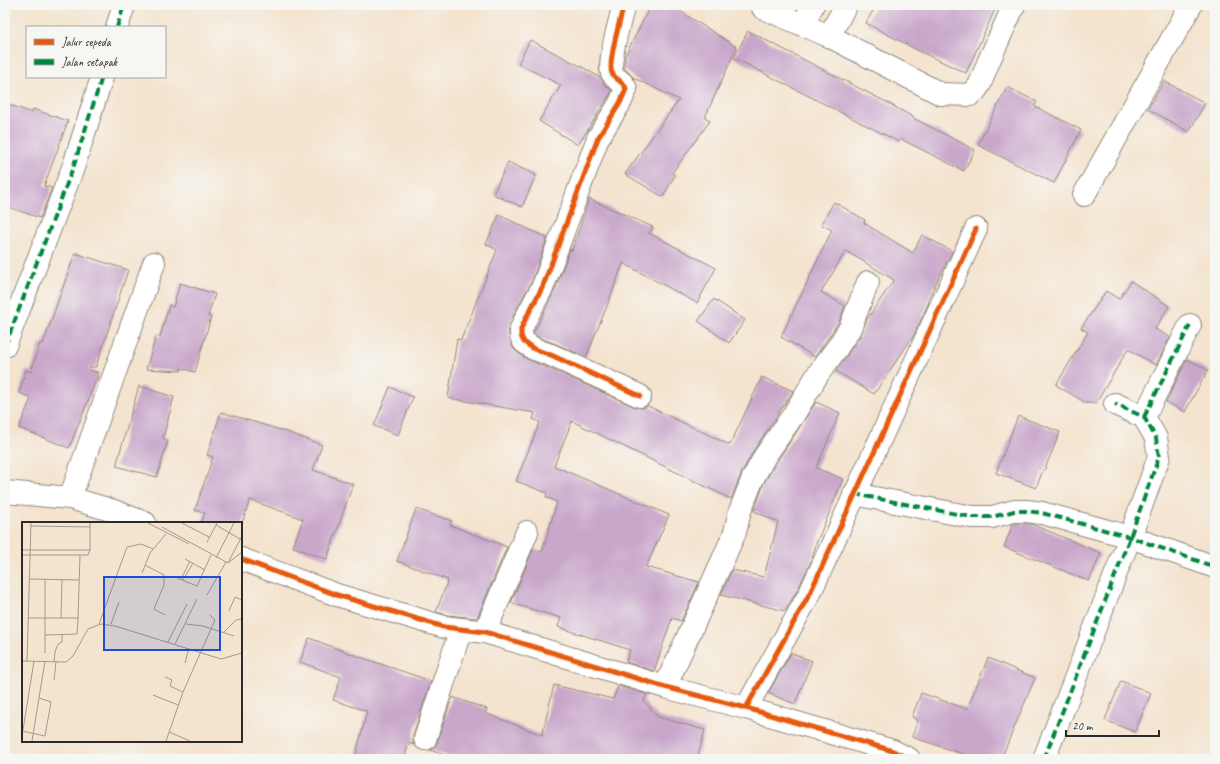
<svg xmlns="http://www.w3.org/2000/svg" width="1220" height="764" font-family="Caveat,sans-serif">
  <rect width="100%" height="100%" fill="#f6f6f2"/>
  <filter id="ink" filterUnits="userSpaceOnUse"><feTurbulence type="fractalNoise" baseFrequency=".025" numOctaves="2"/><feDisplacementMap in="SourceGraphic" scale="8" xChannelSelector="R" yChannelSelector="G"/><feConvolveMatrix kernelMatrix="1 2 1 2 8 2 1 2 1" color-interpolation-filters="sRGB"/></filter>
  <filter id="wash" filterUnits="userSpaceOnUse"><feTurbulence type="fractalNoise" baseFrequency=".012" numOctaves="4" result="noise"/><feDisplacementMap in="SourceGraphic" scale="16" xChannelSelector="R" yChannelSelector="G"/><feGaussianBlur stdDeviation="0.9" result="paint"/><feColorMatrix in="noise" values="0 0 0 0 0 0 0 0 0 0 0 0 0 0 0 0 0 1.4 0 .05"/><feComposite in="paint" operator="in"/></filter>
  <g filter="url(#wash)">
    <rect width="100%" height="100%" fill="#f4e3ce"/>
    <g id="blocks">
      <g fill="#c9a7cb">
        <path d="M 651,5 L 670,5 L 737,47 L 705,117 L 710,121 L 672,173 L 675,175 L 663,197 L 625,174 L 679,100 L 634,78 L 624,68 L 625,56 Z"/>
        <path d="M 876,5 L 997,5 L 966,73 L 919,51 L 866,23 Z"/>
        <path d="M 748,31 L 890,104 L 913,117 L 913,118 L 975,150 L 964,171 L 901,139 L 899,142 L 734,58 Z"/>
        <path d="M 530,40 L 582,67 L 601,78 L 604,84 L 612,91 L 578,145 L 539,121 L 561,85 L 518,64 Z"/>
        <path d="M 1164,81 L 1205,103 L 1189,132 L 1148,109 Z"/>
        <path d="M 1007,87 L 1037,102 L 1034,106 L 1081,130 L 1054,183 L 978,145 Z"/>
        <path d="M 5,103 L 32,113 L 33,109 L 68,121 L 44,186 L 52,188 L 40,218 L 5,206 Z"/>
        <path d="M 508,162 L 536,175 L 522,207 L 493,194 Z"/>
        <path d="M 589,199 L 653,227 L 649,233 L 716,268 L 697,303 L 623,263 L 607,306 L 586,357 L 556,344 L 540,338 L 534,334 L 534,332 L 555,290 L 570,249 L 572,251 Z"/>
        <path d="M 834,202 L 865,220 L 864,223 L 913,253 L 922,235 L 952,251 L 927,301 L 929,302 L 914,335 L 874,394 L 836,371 L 861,335 L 867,319 L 894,280 L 846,251 L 821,292 L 845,306 L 839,322 L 815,357 L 781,337 L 832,230 L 821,224 Z"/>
        <path d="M 499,215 L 547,238 L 532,281 L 514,314 L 509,329 L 509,336 L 513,348 L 517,352 L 527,359 L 546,367 L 635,407 L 642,408 L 648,406 L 730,445 L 762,377 L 793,391 L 754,450 L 742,472 L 731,499 L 572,421 L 554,466 L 669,515 L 646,567 L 699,582 L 681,621 L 672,618 L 654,671 L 626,662 L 630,650 L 558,627 L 561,618 L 511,603 L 533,549 L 542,552 L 557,502 L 546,497 L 547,493 L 516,481 L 540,422 L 533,419 L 535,413 L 448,398 L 457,339 L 461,340 L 497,250 L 486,244 Z"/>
        <path d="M 75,253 L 128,270 L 96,367 L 90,367 L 89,370 L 99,373 L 69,448 L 19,428 L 31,398 L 19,393 L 26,370 L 31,372 L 40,343 L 43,344 Z"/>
        <path d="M 1131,281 L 1169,306 L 1155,329 L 1170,337 L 1156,365 L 1128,349 L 1096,403 L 1086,403 L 1056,385 L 1088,332 L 1081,328 L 1106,291 L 1119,299 Z"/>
        <path d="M 180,283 L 215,294 L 208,316 L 211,317 L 195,372 L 181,368 L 181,371 L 146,369 L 156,336 L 160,337 L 169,305 L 173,307 Z"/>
        <path d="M 714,299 L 745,320 L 729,343 L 698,321 Z"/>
        <path d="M 1187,359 L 1208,370 L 1185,412 L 1166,402 Z"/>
        <path d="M 139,386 L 174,397 L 163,438 L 168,440 L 157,477 L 116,466 Z"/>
        <path d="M 390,387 L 413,397 L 398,435 L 374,426 Z"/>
        <path d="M 816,402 L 840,413 L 816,468 L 843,479 L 816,544 L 812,559 L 799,587 L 785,611 L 721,595 L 732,570 L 764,577 L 778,522 L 754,511 L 764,483 L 776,463 Z"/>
        <path d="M 221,412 L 287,432 L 322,445 L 313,470 L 353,484 L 327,559 L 293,547 L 303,519 L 250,500 L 242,523 L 201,523 L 205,513 L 195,510 L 213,457 L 207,455 Z"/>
        <path d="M 1018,416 L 1060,432 L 1044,471 L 1043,470 L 1036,488 L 996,473 Z"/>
        <path d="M 416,509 L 452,521 L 450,525 L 507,547 L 477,618 L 447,615 L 436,612 L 448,580 L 397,561 Z"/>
        <path d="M 1013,524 L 1031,524 L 1101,553 L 1089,581 L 1004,547 Z"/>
        <path d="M 309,638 L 357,656 L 431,681 L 413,735 L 413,741 L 414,745 L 409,743 L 404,759 L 369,759 L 356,755 L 367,711 L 333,700 L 341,677 L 300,662 Z"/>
        <path d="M 791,653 L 812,661 L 795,704 L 768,693 Z"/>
        <path d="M 988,658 L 1035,678 L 1001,759 L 964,759 L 966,755 L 912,737 L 918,720 L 912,717 L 921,693 L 967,709 Z"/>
        <path d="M 1121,681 L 1151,693 L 1135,732 L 1105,720 Z"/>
        <path d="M 554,685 L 613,699 L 618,686 L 647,694 L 644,701 L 658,717 L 705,730 L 697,759 L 456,759 L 430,750 L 434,748 L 437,743 L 452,697 L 487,709 L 485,713 L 542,735 Z"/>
      </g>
    </g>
  </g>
  <g filter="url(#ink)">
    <use href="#blocks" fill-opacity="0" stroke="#90877c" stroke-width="1"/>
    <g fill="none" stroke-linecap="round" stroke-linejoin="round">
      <g stroke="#90877c" stroke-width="24">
        <g id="minor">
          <path d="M 624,5 C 621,16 607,65 612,73 C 615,80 624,81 626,89 L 620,103 L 598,138 L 543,286 L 525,320 L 521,329 L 521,336 L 524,342 L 534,349 L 551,355 L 640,396"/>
          <path d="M 763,8 L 829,36 L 941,94 L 970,95 L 976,90 L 980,84 L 988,63 L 1014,5"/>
          <path d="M 803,25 L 813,5"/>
          <path d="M 117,27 L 124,5"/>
          <path d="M 829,36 L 846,5"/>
          <path d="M 1084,195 L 1191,5"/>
          <path d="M 5,346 L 74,165 L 102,77"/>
          <path d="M 1144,417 L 1190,325"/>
          <path d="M 5,492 L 70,498 L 114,511 L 145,523"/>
          <path d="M 854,494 L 972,517 L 992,517 L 1014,511 L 1026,511 L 1042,513 L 1130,537 L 1215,567"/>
          <path d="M 70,498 L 154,263"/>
          <path d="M 241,559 L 337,595 L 444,627 L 485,632 L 665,687 L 746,708 L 893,751 L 909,759"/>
          <path d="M 485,632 L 527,532"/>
          <path d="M 665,687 L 725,555 L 735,532 L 740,511 L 753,478 L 765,456 L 794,414 L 818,374 L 837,348 L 850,328 L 868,282"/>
          <path d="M 746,708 L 810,593 L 976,229"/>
          <path d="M 425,739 L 461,629"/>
          <path d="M 1044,759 L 1130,537 L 1159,457 L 1156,438 L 1144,417 L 1115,404"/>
        </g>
      </g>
      <use href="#minor" stroke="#fff" stroke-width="22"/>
      <g stroke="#00873e" stroke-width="4" stroke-dasharray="8 4" stroke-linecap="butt">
        <path d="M 117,27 L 124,5"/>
        <path d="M 5,346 L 74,165 L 102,77"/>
        <path d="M 1144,417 L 1190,325"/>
        <path d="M 854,494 L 972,517 L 992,517 L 1014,511 L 1026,511 L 1042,513 L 1130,537 L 1215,567"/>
        <path d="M 1044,759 L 1130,537 L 1159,457 L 1156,438 L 1144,417 L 1115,404"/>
      </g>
      <g stroke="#f6f6f2" stroke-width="8">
        <g id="cycleway">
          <path d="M 624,5 C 621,16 607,65 612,73 C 615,80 624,81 626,89 L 620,103 L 598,138 L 543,286 L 525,320 L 521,329 L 521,336 L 524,342 L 534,349 L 551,355 L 640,396"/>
          <path d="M 241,559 L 337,595 L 444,627 L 485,632 L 665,687 L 746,708 L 893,751 L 909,759"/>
          <path d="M 746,708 L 810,593 L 976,229"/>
        </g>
      </g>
      <use href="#cycleway" stroke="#e8590c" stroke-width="5"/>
    </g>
  </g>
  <g transform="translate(22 522)">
    <rect width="220" height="220" fill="#f4e3ce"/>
    <path fill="none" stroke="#a4998d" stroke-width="1" d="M 126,1 L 167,22M 160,1 L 187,15M 194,3 L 218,17M 9,4 L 68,5M 140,5 L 206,41M 185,20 L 195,1M 0,28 L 68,28M 0,33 L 66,33 L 68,28 L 68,1M 194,36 L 212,1M 163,37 L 183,48M 206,41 L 220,14M 206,41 L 220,30M 123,43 L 142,53 L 142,63 L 132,87 L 143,93M 120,51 L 128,31 L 144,12M 155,56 L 175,64 L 189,33M 7,57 L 57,58M 159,57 L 168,39M 161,58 L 171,41M 185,73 L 204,40M 207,89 L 213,75 L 220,78M 6,96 L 56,96 L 58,34M 39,96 L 40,58M 77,102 L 105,25 L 119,22 L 131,27M 89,102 L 97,80M 164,102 L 181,104 L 212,114M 202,110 L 214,98 L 220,97M 23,113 L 55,112 L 56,96M 146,120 L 165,82M 153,122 L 175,77M 23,131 L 23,58M 0,139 L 44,140 L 51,134 L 66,107 L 79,102 L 93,104 L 199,137 L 220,131M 5,139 L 9,1M 32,140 L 33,130 L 36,122 L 40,120 L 40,113M 163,141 L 167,126M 143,155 L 150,158 L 148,164 L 161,170M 32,158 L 34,140M 131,173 L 156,183M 0,209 L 23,214 L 29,180 L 17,176M 147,210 L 168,219M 0,214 L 12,139M 10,219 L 23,139M 144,219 L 161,170 L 193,98 L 188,93"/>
    <path fill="#1d4ed8" fill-opacity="0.15" stroke="#1d4ed8" stroke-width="2" d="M 82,55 L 198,55 L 198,128 L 82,128 Z"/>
    <rect width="220" height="220" fill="none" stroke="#2b2b2b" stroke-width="2"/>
  </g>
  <rect width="1220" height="764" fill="none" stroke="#f6f6f2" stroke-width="20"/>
  <rect x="26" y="26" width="140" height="52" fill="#f6f6f2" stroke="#a5a5a2"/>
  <rect x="34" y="39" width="20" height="6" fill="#e8590c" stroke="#a5a5a2"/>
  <text x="62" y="46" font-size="12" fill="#2b2b2b">Jalur sepeda</text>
  <rect x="34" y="59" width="20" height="6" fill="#00873e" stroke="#a5a5a2"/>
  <text x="62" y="66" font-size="12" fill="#2b2b2b">Jalan setapak</text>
  <path d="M1066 730v6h93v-6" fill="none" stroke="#2b2b2b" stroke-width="2"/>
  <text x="1072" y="730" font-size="12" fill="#2b2b2b" stroke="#f6f6f2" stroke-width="3" paint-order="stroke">20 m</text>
</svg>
